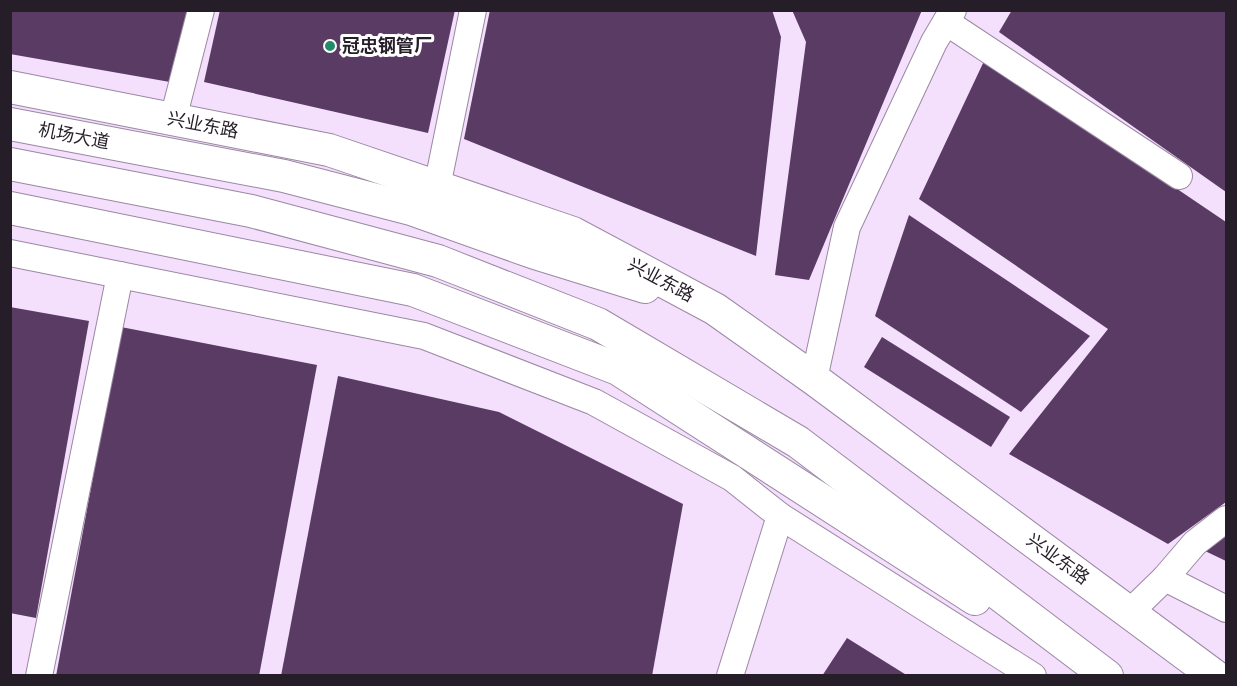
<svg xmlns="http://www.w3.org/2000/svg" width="1237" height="686" font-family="'Times New Roman','Noto Sans SC',serif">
  <rect width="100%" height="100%" fill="#f4dffd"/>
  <g fill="#593b64">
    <path d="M 10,10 L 188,10 L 170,82 L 10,54 Z"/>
    <path d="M 220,10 L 455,10 L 428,133 L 204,82 Z"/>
    <path d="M 490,10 L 772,10 L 781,37 L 756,256 L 464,139 Z"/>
    <path d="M 792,10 L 922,10 L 809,280 L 775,275 L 806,42 Z"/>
    <path d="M 1012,10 L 1226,10 L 1226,192 L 999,32 Z"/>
    <path d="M 985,59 L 1226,222 L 1226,502 L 1168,544 L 1009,454 L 1108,329 L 919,199 Z"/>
    <path d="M 909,215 L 1090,336 L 1021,412 L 875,316 Z"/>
    <path d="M 10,307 L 89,321 L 36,618 L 10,613 Z"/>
    <path d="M 121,327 L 317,365 L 259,676 L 56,676 Z"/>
    <path d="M 882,337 L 1010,417 L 991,447 L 864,367 Z"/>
    <path d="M 338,376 L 499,412 L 683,504 L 652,676 L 281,676 Z"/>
    <path d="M 1226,534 L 1226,561 L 1203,550 Z"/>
    <path d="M 847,638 L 908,676 L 822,676 Z"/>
  </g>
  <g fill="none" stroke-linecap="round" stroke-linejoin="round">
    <g stroke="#9b88a3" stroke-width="28">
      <g id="minor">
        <path d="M 946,22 L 1179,176"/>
        <path d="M 173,119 L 201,10"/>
        <path d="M 437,187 L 473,10"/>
        <path d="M 10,253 L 424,336 L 594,402 L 732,478 L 780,516 L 1033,676"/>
        <path d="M 814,379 L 847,227 L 934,42 L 953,10"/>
        <path d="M 1165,578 L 1195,543 L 1226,519"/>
        <path d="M 1130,612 L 1165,578 L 1226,609"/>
        <path d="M 39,676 L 120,275"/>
        <path d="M 730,676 L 780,516"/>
      </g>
    </g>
    <g stroke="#9b88a3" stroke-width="34">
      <g id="major">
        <path d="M 10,87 L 329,150 L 573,233 L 715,309 L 814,379 L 1215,676"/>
        <path d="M 10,124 L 284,176 L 411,209 L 535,253 L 645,287"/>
        <path d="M 10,164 L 251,211 L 438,261 L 598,324 L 798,442 L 1107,676"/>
        <path d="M 10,208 L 413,290 L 618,369 L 975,599"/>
      </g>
    </g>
    <use href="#minor" stroke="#fff" stroke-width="26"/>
    <use href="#major" stroke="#fff" stroke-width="32"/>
  </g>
  <circle fill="#228c6a" stroke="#fff" stroke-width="2" cx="330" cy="46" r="6"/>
  <g text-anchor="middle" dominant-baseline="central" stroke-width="6" stroke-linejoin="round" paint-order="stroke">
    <g font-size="18" font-weight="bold" fill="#251e28" stroke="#fff" text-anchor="start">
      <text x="342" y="46">冠忠钢管厂</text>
    </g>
    <g font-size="18" fill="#251e28" stroke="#fff">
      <text transform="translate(203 125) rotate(11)">兴业东路</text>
      <text transform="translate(74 136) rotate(11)">机场大道</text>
      <text transform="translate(661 280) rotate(28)">兴业东路</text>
      <text transform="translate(1058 559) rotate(36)">兴业东路</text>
    </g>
  </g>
  <rect width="1237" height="686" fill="none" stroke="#251e28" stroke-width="24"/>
</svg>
